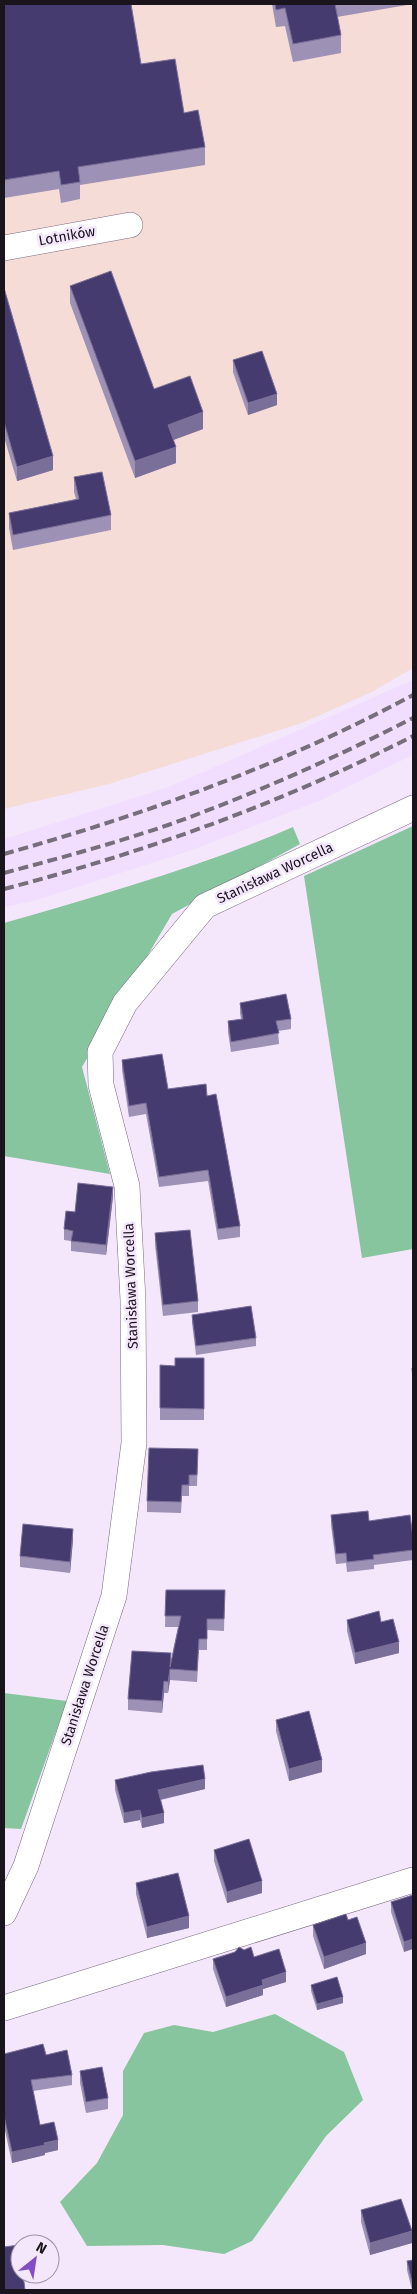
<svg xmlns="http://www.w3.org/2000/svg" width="417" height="2294" font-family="'Fira Sans',sans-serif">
  <rect width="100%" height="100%" fill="#f4e7fc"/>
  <path fill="#f1ddfd" d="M 413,680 L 413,755 L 321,800 L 195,849 L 37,900 L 4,907 L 4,839 L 169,787 Z"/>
  <path fill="#f6dcd6" d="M 4,4 L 413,4 L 413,668 L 372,692 L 302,723 L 109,784 L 4,809 Z"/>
  <g fill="#87c59e">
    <path d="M 413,826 L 413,1249 L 362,1258 L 304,876 Z"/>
    <path d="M 293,827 L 300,844 L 172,914 L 82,1067 L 110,1174 L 4,1156 L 4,923 C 101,895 200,867 293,827 Z"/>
    <path d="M 4,1693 L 67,1701 L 21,1829 L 4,1828 Z"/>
    <path d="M 275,2014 L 344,2052 L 363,2100 L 326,2136 L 252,2241 L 224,2254 L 163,2245 L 87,2246 L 60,2202 L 97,2163 L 123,2115 L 123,2071 L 144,2033 L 174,2025 L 213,2032 Z"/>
  </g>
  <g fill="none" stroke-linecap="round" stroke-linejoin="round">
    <g stroke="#786a80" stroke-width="26">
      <g id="street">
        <path d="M 4,248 L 130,225"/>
        <path d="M 4,1913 L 26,1866 L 114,1596 L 134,1443 L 133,1300 L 127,1186 L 101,1085 L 100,1052 L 125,1003 L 205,906 L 413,808"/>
        <path d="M 4,2008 L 413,1880"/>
      </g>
    </g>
    <use href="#street" stroke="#fff" stroke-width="25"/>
    <g stroke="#776e7c" stroke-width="4" stroke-dasharray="10 5" stroke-linecap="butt">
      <path d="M 4,854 C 146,814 283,765 413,695"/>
      <path d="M 4,873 C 60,858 116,843 171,824 C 254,794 335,758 413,718"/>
      <path d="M 4,889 C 146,852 282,803 413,736"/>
    </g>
  </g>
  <g fill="#9d91b5">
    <path d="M 4,4 L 141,64 L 184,113 L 205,147 L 205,165 L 80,185 L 80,199 L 61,203 L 59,189 L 4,198 Z"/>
    <path d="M 272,4 L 413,4 L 337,17 L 341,35 L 341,53 L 293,62 L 285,26 L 276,27 Z"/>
    <path d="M 70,286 L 154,389 L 203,429 L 173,440 L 176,463 L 135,478 L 70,303 Z"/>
    <path d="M 4,288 L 53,470 L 17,481 L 4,437 Z"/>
    <path d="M 233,360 L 277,405 L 248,415 L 233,372 Z"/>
    <path d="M 74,477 L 111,515 L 111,530 L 13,550 L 9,528 L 9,513 L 76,499 L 74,492 Z"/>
    <path d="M 240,1003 L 291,1019 L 291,1029 L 278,1031 L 279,1044 L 231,1052 L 228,1032 L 228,1021 L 241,1019 L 240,1013 Z"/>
    <path d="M 122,1060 L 168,1089 L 207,1096 L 240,1226 L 240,1237 L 218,1240 L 208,1181 L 159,1187 L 146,1114 L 129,1117 L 122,1070 Z"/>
    <path d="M 113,1197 L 106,1255 L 71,1251 L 71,1241 L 64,1240 L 64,1229 L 75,1212 Z"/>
    <path d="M 155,1233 L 198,1301 L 198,1312 L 163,1316 L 155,1245 Z"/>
    <path d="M 192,1315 L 256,1338 L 256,1346 L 196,1355 L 192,1323 Z"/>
    <path d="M 204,1358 L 204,1420 L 160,1420 L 160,1365 L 175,1366 Z"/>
    <path d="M 412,1368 L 413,1368 L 413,1390 L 412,1380 Z"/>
    <path d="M 198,1449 L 197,1486 L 189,1486 L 189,1496 L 182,1496 L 181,1513 L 147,1512 L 147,1501 Z"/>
    <path d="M 331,1515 L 369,1521 L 413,1538 L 413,1560 L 374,1565 L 374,1569 L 347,1572 L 346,1563 L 336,1564 L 331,1525 Z"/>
    <path d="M 73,1540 L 70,1573 L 20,1567 L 20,1556 Z"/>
    <path d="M 166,1590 L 225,1590 L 224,1631 L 207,1630 L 207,1650 L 199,1650 L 197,1682 L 170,1680 L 168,1693 L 164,1693 L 162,1713 L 128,1710 L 128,1699 L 171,1661 L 178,1627 L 165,1627 Z"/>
    <path d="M 347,1620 L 381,1622 L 399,1653 L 355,1664 L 347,1631 Z"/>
    <path d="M 276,1720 L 322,1772 L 289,1781 L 276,1731 Z"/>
    <path d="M 115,1780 L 205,1789 L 161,1800 L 164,1823 L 142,1828 L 140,1820 L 124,1823 L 115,1790 Z"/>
    <path d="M 214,1850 L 262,1893 L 227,1903 L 214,1861 Z"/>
    <path d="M 136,1883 L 189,1928 L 147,1938 L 136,1894 Z"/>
    <path d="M 413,1895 L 404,1952 L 391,1912 L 391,1902 Z"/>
    <path d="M 348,1920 L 366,1954 L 324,1969 L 313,1936 L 313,1925 Z"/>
    <path d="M 254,1957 L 286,1982 L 263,1989 L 263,1995 L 226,2007 L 213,1969 L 213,1959 Z"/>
    <path d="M 311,1985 L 343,2003 L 317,2010 L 311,1991 Z"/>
    <path d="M 4,2054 L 46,2055 L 72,2075 L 72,2085 L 33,2091 L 40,2125 L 58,2150 L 45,2153 L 45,2155 L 12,2163 L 4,2126 Z"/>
    <path d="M 80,2071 L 108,2098 L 108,2109 L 86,2113 L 80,2083 Z"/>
    <path d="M 361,2210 L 412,2243 L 370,2255 L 361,2222 Z"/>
    <path d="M 413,2260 L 413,2290 L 412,2290 L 407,2270 L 407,2261 Z"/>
  </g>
  <g fill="#7a6f99">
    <path d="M 277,394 L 277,405 L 248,415 L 248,403 Z"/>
    <path d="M 203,412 L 203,429 L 168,442 L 168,425 Z"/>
    <path d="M 176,447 L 176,463 L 135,478 L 135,461 Z"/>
    <path d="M 53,456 L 53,470 L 17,481 L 17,467 Z"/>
    <path d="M 113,1187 L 113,1197 L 106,1255 L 106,1245 Z"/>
    <path d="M 73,1529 L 73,1540 L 70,1573 L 70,1562 Z"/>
    <path d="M 399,1642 L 399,1653 L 355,1664 L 355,1653 Z"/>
    <path d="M 170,1669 L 170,1680 L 168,1693 L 168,1682 Z"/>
    <path d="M 164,1681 L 164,1693 L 162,1713 L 162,1701 Z"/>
    <path d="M 322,1760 L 322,1772 L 289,1781 L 289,1769 Z"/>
    <path d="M 205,1779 L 205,1789 L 158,1800 L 158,1790 Z"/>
    <path d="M 140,1810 L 140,1820 L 124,1823 L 124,1813 Z"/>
    <path d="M 164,1813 L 164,1823 L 142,1828 L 142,1818 Z"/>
    <path d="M 262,1881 L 262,1893 L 227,1903 L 227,1892 Z"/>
    <path d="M 189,1916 L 189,1928 L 147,1938 L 147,1927 Z"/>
    <path d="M 413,1939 L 413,1949 L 404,1952 L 404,1942 Z"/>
    <path d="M 366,1943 L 366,1954 L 324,1969 L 324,1957 Z"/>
    <path d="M 286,1972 L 286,1982 L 263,1989 L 263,1995 L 226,2007 L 226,1997 L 262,1980 Z"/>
    <path d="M 343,1997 L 343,2003 L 317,2010 L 317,2004 Z"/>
    <path d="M 58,2140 L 58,2150 L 45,2153 L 45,2155 L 12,2163 L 12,2152 Z"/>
    <path d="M 412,2231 L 412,2243 L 370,2255 L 370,2243 Z"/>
  </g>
  <g fill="#463b6e" stroke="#7a6f99">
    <path d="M 4,4 L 131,4 L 141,64 L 175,59 L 184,113 L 198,110 L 205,147 L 78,167 L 80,182 L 61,185 L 59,171 L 4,180 Z"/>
    <path d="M 275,4 L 335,4 L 341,35 L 293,44 L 285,8 L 276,10 Z"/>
    <path d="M 111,271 L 154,389 L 190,376 L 203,412 L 168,425 L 176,447 L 135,461 L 70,286 Z"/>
    <path d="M 4,288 L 53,456 L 17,467 L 4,422 Z"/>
    <path d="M 262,351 L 277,394 L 248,403 L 233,360 Z"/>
    <path d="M 102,472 L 111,515 L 13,535 L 9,513 L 79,499 L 74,477 Z"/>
    <path d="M 286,994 L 291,1019 L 276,1021 L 279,1033 L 231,1042 L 228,1021 L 243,1019 L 240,1003 Z"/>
    <path d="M 162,1054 L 168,1089 L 206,1084 L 207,1096 L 216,1094 L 240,1226 L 218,1229 L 208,1170 L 159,1177 L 146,1103 L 129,1106 L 122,1060 Z"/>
    <path d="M 78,1183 L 113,1187 L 106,1245 L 71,1241 L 73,1231 L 64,1229 L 66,1211 L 75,1212 Z"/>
    <path d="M 190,1230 L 198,1301 L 163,1305 L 155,1233 Z"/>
    <path d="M 251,1306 L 256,1338 L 196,1346 L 192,1315 Z"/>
    <path d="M 175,1358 L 204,1358 L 204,1409 L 160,1408 L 160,1365 L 175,1366 Z"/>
    <path d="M 412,1368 L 413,1368 L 413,1379 Z"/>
    <path d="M 149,1448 L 198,1449 L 197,1475 L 189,1475 L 189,1485 L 182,1485 L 181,1502 L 147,1501 Z"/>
    <path d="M 368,1511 L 369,1521 L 410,1515 L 413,1538 L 413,1550 L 373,1555 L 374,1559 L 347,1562 L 346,1553 L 336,1554 L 331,1515 Z"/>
    <path d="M 23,1524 L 73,1529 L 70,1562 L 20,1556 Z"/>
    <path d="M 166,1590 L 225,1590 L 224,1619 L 207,1619 L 207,1639 L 199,1639 L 197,1671 L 170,1669 L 168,1682 L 164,1681 L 162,1701 L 128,1699 L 132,1651 L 171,1653 L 170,1667 L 181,1616 L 165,1616 Z"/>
    <path d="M 379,1611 L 381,1622 L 393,1619 L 399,1642 L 355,1653 L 347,1620 Z"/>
    <path d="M 309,1711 L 322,1760 L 289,1769 L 276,1720 Z"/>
    <path d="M 203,1765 L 205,1779 L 158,1790 L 164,1813 L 142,1818 L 140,1810 L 124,1813 L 115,1780 L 151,1772 Z"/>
    <path d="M 249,1839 L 262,1881 L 227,1892 L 214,1850 Z"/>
    <path d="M 178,1873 L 189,1916 L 147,1927 L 136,1883 Z"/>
    <path d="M 413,1895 L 413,1939 L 404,1942 L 391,1902 Z"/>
    <path d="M 346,1914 L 348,1920 L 357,1917 L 366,1943 L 324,1957 L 313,1925 Z"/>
    <path d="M 239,1947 L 244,1950 L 251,1947 L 254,1957 L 279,1949 L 286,1972 L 262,1980 L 263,1985 L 226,1997 L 213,1959 L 235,1952 Z"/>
    <path d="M 337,1977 L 343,1997 L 317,2004 L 311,1985 Z"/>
    <path d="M 43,2044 L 46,2055 L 67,2050 L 72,2075 L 31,2080 L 40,2125 L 54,2122 L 58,2140 L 44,2143 L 45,2145 L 12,2152 L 4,2116 L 4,2054 Z"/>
    <path d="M 102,2067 L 108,2098 L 86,2102 L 80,2071 Z"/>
    <path d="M 401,2199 L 412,2231 L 370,2243 L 361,2210 Z"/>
    <path d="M 19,2245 L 20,2252 L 20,2274 L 23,2274 L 25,2290 L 4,2290 L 4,2247 Z"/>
    <path d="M 413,2260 L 413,2286 L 407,2261 Z"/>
  </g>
  <g text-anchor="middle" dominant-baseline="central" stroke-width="5" stroke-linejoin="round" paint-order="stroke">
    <g font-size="14" fill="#1a141d" stroke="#f4e7fc">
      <text transform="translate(67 236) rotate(-10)">Lotników</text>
      <text transform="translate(275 873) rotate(-25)">Stanisława Worcella</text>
      <text transform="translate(131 1286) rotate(-92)">Stanisława Worcella</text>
      <text transform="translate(85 1685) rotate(-72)">Stanisława Worcella</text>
    </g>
  </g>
  <rect width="417" height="2294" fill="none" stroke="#1a141d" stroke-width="10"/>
  <g transform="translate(35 2259) rotate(30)"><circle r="24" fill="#f4e7fc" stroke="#9d93a3"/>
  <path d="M0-4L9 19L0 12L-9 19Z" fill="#814ec6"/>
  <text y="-8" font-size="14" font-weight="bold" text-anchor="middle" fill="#1a141d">N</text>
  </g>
</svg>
